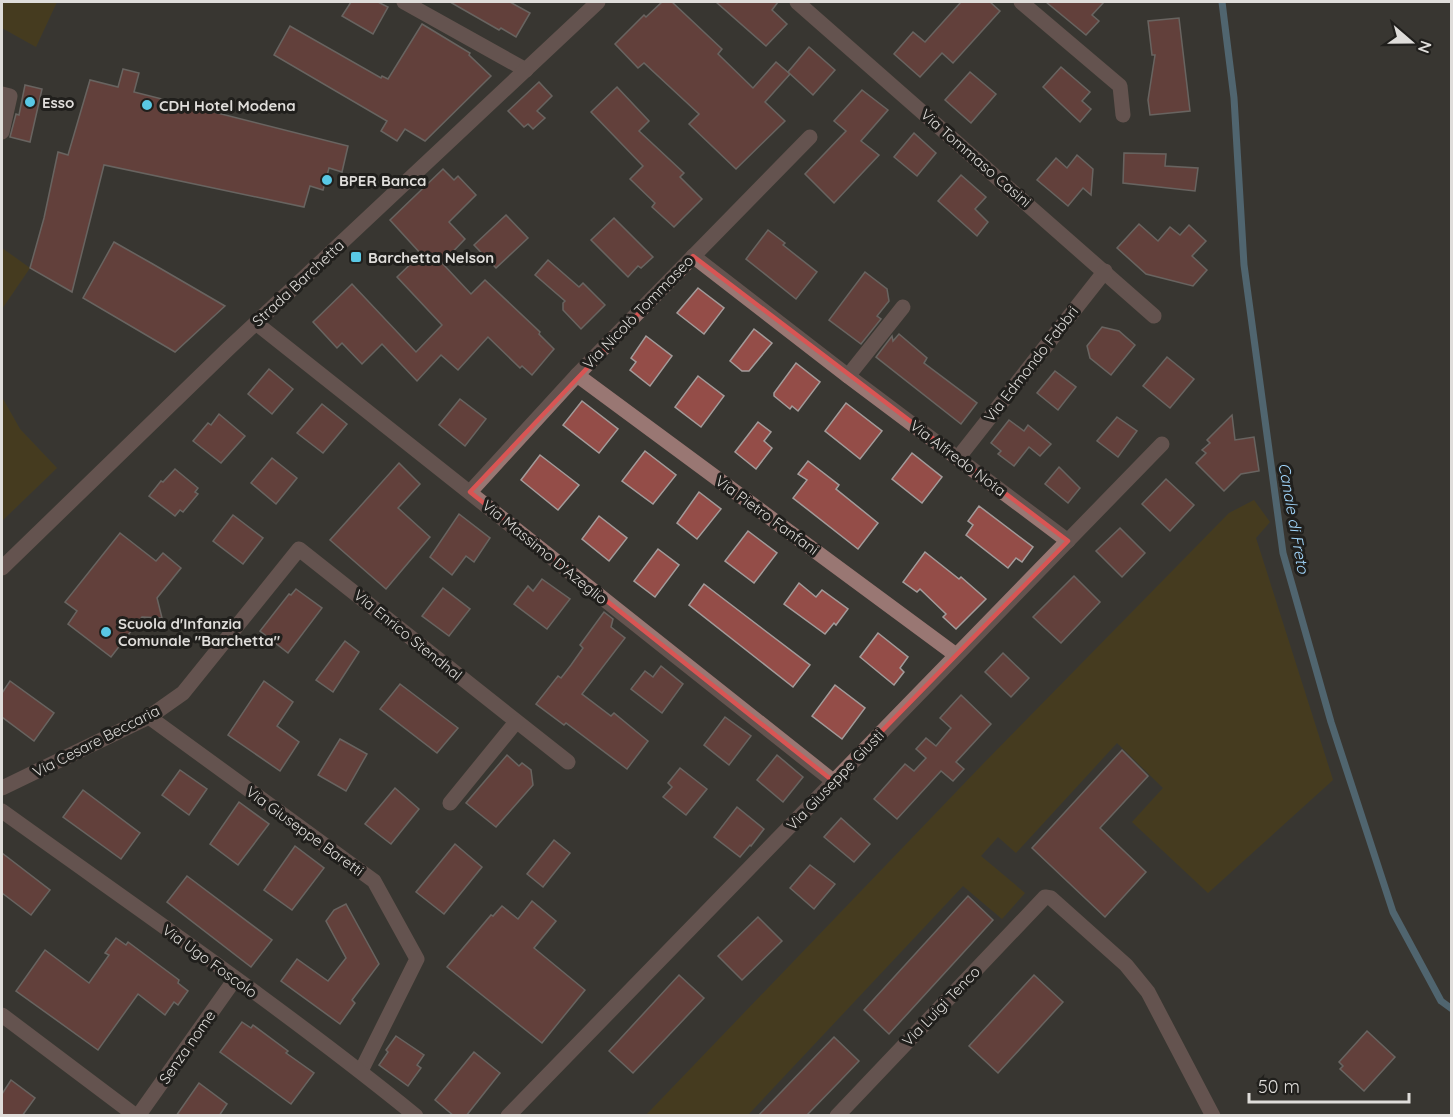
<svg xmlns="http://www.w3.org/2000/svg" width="1453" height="1117" font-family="Quicksand,sans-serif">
  <rect width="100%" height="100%" fill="#393732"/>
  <g fill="#554209">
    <path d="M 2,2 L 57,2 L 36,47 L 2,28 Z"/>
    <path d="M 2,248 L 30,268 L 2,309 Z"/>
    <path d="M 2,397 L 20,429 L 57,468 L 2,521 Z"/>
    <path d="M 1254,500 L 1270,522 L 1256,538 L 1333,780 L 1208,893 L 1132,822 L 1163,788 L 1117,743 L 1016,853 L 998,837 L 981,856 L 1025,893 L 1002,919 L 963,886 L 748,1115 L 646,1115 L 982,765 L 1229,513 Z"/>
  </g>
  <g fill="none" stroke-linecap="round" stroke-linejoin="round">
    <path stroke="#6e9dba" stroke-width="7" d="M 1222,2 L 1234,98 L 1244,265 L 1283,553 L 1331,722 L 1393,912 L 1441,1001 L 1452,1009"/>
  </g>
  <g fill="#944d48" stroke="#a39b9a" stroke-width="1.5">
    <path d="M 351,2 L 378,2 L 388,7 L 373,34 L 342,16 Z"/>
    <path d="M 450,2 L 510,2 L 530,13 L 516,37 L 501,28 L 499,30 Z"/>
    <path d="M 662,2 L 672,2 L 722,49 L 718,54 L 753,88 L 776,62 L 790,74 L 765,102 L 785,121 L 736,169 L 689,124 L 699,114 L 644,63 L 638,68 L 615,44 L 644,15 L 646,17 Z"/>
    <path d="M 716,2 L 778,2 L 772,10 L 787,24 L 766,46 Z"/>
    <path d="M 961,2 L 990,2 L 1000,11 L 953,63 L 942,53 L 920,77 L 894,54 L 913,32 L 925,42 Z"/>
    <path d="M 1046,2 L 1104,2 L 1092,15 L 1099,21 L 1086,35 Z"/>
    <path d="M 1179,18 L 1190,111 L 1150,115 L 1148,100 L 1155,55 L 1152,55 L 1148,21 Z"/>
    <path d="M 422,24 L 470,53 L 469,55 L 491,76 L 425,141 L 405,129 L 397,141 L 381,131 L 387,121 L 274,55 L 290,26 L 381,78 L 382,76 L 388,79 Z"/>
    <path d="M 809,47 L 835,70 L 813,95 L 788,72 Z"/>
    <path d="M 1061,67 L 1090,92 L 1082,101 L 1091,109 L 1080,122 L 1043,87 Z"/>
    <path d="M 123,69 L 139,73 L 134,92 L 348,146 L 342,172 L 329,168 L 323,190 L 310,186 L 304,207 L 104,165 L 72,292 L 30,268 L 44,218 L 58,152 L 68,155 L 90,80 L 118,87 Z"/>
    <path d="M 970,72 L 996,94 L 971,123 L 945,100 Z"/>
    <path d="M 539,82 L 552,96 L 537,111 L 545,118 L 533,129 L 528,124 L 524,127 L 508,111 Z"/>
    <path d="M 25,85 L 42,89 L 30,142 L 10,137 L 16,114 L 19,115 Z"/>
    <path d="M 617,87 L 649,121 L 639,131 L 684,173 L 680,177 L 702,199 L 674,227 L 652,207 L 655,203 L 630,179 L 643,166 L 591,112 Z"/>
    <path d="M 862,90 L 888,110 L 861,141 L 879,155 L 834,203 L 805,174 L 846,131 L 834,121 Z"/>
    <path d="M 914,133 L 936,153 L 917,176 L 894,157 Z"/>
    <path d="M 1124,153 L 1166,154 L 1165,166 L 1198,168 L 1195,191 L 1123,183 Z"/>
    <path d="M 1077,155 L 1093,169 L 1091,195 L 1083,188 L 1068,206 L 1037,180 L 1056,158 L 1067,168 Z"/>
    <path d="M 443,169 L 454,180 L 458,176 L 476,195 L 449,222 L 465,239 L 442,263 L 471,294 L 485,280 L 540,332 L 539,334 L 554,349 L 532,375 L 522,366 L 520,368 L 488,337 L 458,370 L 441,355 L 417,381 L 382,344 L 362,364 L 342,343 L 337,348 L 313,322 L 352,284 L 416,352 L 442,325 L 397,277 L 421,254 L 390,220 Z"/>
    <path d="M 961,175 L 986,197 L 975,209 L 988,222 L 977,236 L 938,201 Z"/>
    <path d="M 506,215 L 528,238 L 496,268 L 474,245 Z"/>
    <path d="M 614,218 L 653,257 L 641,268 L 638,266 L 628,277 L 591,240 Z"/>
    <path d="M 1139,224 L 1158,241 L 1170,227 L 1180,235 L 1189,225 L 1206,241 L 1192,256 L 1207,270 L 1193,286 L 1146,274 L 1117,248 Z"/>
    <path d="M 768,230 L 785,243 L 783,245 L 817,272 L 796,299 L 746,259 Z"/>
    <path d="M 114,242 L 151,263 L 225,306 L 175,352 L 83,298 Z"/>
    <path d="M 548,260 L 579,287 L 583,283 L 605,305 L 581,329 L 563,310 L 563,303 L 565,301 L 535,275 Z"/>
    <path d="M 865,272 L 887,289 L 889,301 L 877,316 L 881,319 L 861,344 L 829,320 Z"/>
    <path d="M 698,288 L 724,308 L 704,334 L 677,313 Z"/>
    <path d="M 1102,327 L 1119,331 L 1135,345 L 1111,375 L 1090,358 L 1087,346 Z"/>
    <path d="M 754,329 L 772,343 L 749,371 L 742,371 L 730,361 Z"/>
    <path d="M 899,334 L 927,358 L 924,363 L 977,403 L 961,424 L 876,357 L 892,336 L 893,341 Z"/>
    <path d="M 646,336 L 672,356 L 650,386 L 630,370 L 636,362 L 631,358 Z"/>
    <path d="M 1167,357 L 1194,379 L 1170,408 L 1143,386 Z"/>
    <path d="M 796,363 L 820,382 L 798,411 L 792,406 L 790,409 L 774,396 L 774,393 Z"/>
    <path d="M 269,369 L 293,389 L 272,414 L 248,394 Z"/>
    <path d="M 1055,371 L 1076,387 L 1058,410 L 1037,393 Z"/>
    <path d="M 698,376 L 724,396 L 701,427 L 675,407 Z"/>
    <path d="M 460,399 L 486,419 L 465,446 L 439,425 Z"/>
    <path d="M 582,401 L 618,429 L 599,453 L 563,425 Z"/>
    <path d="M 846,403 L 882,431 L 860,459 L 825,431 Z"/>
    <path d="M 322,404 L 347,424 L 323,453 L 297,433 Z"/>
    <path d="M 219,414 L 245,436 L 221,463 L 193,441 L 208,423 L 211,425 Z"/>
    <path d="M 1232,415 L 1235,440 L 1254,437 L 1259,471 L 1241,474 L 1224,491 L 1196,463 L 1206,453 L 1202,450 L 1210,443 L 1207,440 Z"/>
    <path d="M 1117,417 L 1137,431 L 1118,457 L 1097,441 Z"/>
    <path d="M 1009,420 L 1024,431 L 1028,425 L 1051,444 L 1040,456 L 1029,447 L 1014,466 L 998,454 L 1001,451 L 991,443 Z"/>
    <path d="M 758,422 L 771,432 L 764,441 L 772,448 L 756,469 L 735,452 Z"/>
    <path d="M 645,451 L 676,475 L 653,504 L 622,481 Z"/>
    <path d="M 912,453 L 942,477 L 922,503 L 892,479 Z"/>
    <path d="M 540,455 L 579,485 L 558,510 L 521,480 Z"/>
    <path d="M 272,458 L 297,478 L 276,504 L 251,483 Z"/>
    <path d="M 808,461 L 839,485 L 836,489 L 878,523 L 858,549 L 793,498 L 807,480 L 798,474 Z"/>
    <path d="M 399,463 L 420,484 L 398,508 L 430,537 L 386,589 L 330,540 Z"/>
    <path d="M 1059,467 L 1080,488 L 1068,503 L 1045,484 Z"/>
    <path d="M 175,469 L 198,488 L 195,492 L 198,494 L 183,512 L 180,510 L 175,516 L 149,496 L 161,481 L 163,482 Z"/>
    <path d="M 1166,479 L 1194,505 L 1170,531 L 1142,504 Z"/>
    <path d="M 699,492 L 721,509 L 697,539 L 677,523 Z"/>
    <path d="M 979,506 L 1033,547 L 1022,562 L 1016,558 L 1008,568 L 966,535 L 973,525 L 968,521 Z"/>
    <path d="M 459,514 L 490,538 L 474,562 L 466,556 L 452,575 L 430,557 Z"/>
    <path d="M 233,515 L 263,538 L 243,564 L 213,541 Z"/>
    <path d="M 599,516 L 627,538 L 609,561 L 582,539 Z"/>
    <path d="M 1120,528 L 1145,553 L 1122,577 L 1096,551 Z"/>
    <path d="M 748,531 L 777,553 L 754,583 L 725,561 Z"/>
    <path d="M 120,533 L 156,561 L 163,553 L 181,568 L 157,598 L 162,618 L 142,617 L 111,657 L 68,624 L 77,611 L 65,602 Z"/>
    <path d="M 658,549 L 679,565 L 655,597 L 634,581 Z"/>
    <path d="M 925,552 L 959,579 L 961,577 L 986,599 L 956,629 L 943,617 L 946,614 L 920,589 L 917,592 L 903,582 Z"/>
    <path d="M 1074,576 L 1100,602 L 1061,643 L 1033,617 Z"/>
    <path d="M 542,579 L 570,599 L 547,629 L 514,604 L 528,586 L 533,591 Z"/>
    <path d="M 799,583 L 816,597 L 822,590 L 848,609 L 836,625 L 834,623 L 825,634 L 784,604 Z"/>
    <path d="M 704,584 L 810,665 L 793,687 L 689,605 Z"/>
    <path d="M 443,588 L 470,609 L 449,636 L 422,616 Z"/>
    <path d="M 296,589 L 322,608 L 288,653 L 260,631 L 289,594 L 291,595 Z"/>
    <path d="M 604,612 L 613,619 L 611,627 L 625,638 L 582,694 L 611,716 L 614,713 L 648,741 L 627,769 L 566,723 L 564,725 L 536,704 L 558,676 L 561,678 L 571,665 L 583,648 L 580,645 Z"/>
    <path d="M 878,633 L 908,657 L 900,668 L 904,672 L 894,685 L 860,657 Z"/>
    <path d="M 345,641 L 359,652 L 333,692 L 316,680 Z"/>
    <path d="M 1003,653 L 1029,678 L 1011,697 L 985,672 Z"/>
    <path d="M 661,666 L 683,684 L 662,713 L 631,689 L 645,671 L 653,677 Z"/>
    <path d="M 10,681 L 54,713 L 34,741 L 2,717 L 2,693 Z"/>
    <path d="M 264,681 L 293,702 L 277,726 L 299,742 L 280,771 L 228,735 Z"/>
    <path d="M 400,684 L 458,728 L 437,753 L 380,709 Z"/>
    <path d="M 835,685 L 865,708 L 842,739 L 812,716 Z"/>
    <path d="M 961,695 L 991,724 L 956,762 L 964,769 L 953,781 L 941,771 L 897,819 L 874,799 L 905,764 L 914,771 L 926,758 L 916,749 L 926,738 L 936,746 L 951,728 L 940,718 Z"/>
    <path d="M 725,717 L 751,736 L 729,765 L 704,745 Z"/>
    <path d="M 340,739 L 367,754 L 346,791 L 318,775 Z"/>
    <path d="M 1122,750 L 1148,776 L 1100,828 L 1146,872 L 1105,917 L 1032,848 Z"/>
    <path d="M 507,755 L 519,766 L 522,763 L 531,770 L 533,785 L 496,827 L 466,803 Z"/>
    <path d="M 777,755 L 803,777 L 783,802 L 757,780 Z"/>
    <path d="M 680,768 L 707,789 L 686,815 L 663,797 L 672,787 L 668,783 Z"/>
    <path d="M 180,770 L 207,789 L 189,815 L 162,795 Z"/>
    <path d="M 395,788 L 419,809 L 391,844 L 365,824 Z"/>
    <path d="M 83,790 L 140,833 L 121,859 L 63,817 Z"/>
    <path d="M 239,802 L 269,824 L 238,865 L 210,844 Z"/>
    <path d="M 737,807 L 764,829 L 751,846 L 750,845 L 740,857 L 714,837 Z"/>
    <path d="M 841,818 L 870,844 L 854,862 L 824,837 Z"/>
    <path d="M 554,840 L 570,853 L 543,887 L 527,874 Z"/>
    <path d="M 455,844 L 482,867 L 444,914 L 416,892 Z"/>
    <path d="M 295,846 L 324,868 L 292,910 L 264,890 Z"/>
    <path d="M 2,853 L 50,890 L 31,915 L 2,893 Z"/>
    <path d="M 810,865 L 835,884 L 814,909 L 790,888 Z"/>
    <path d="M 187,876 L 272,940 L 251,967 L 167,902 Z"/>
    <path d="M 968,896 L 993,920 L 889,1034 L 864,1010 Z"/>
    <path d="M 532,901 L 556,921 L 534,948 L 585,990 L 542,1043 L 447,967 L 491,915 L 493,916 L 502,906 L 518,919 Z"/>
    <path d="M 346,904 L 379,964 L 352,1000 L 355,1003 L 340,1024 L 281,981 L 297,959 L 328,981 L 346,958 L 326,921 L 334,910 Z"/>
    <path d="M 758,917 L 782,941 L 742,980 L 718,956 Z"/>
    <path d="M 116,938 L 126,945 L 128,942 L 179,980 L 178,983 L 188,991 L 178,1005 L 174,1002 L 165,1015 L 138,994 L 98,1050 L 16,991 L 45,950 L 89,983 L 109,955 L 105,953 Z"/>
    <path d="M 679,975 L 704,998 L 633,1073 L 609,1051 Z"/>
    <path d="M 1034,975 L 1063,1002 L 998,1073 L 969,1046 Z"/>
    <path d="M 242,1022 L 251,1028 L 253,1025 L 288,1051 L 286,1053 L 314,1073 L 291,1104 L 220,1052 Z"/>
    <path d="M 1367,1031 L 1395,1057 L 1364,1091 L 1340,1069 L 1343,1066 L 1339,1062 Z"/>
    <path d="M 396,1036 L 424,1055 L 417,1065 L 421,1068 L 408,1086 L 379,1065 L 388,1052 L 386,1050 Z"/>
    <path d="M 834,1037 L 859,1061 L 840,1081 L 806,1116 L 758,1116 Z"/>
    <path d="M 474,1052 L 500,1073 L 466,1116 L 454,1116 L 435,1100 Z"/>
    <path d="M 11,1080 L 35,1098 L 22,1116 L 2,1116 L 2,1094 Z"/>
    <path d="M 199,1083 L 227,1104 L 219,1116 L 176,1116 Z"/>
  </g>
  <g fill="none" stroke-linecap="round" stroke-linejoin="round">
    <g stroke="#997773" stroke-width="15">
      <path d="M 404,2 L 526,70"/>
      <path d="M 797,2 L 1154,316"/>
      <path d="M 1021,2 L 1120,86 L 1123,115"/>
      <path d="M 2,94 L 10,96 L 2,132"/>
      <path d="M 693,256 L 848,376 L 1068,541"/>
      <path d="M 256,323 L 833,781"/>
      <path d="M 577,375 L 956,655"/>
      <path d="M 848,376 L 903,307"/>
      <path d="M 958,458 L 1105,271"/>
      <path d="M 470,492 L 577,375 L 810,137"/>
      <path d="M 2,568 L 228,349 L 598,2"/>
      <path d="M 149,717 L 374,881 L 417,959 L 361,1071"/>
      <path d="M 2,788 L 149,717 L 183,693 L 299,549 L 568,762"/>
      <path d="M 450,803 L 516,722"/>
      <path d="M 2,811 C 141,911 283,1008 416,1116"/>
      <path d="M 2,1015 L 136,1116"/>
      <path d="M 138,1116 L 235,979"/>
      <path d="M 508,1116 L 1162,444"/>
      <path d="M 837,1116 L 1045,897 L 1051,898 L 1126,965 L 1148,992 L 1213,1116"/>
    </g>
  </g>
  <path d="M0 0H1453V1117H0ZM 693,256 L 1068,541 L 833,781 L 470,492 Z" fill="#393732" fill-opacity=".55" fill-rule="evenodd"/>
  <path fill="none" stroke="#d85554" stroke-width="4.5" stroke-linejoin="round" d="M 693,256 L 1068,541 L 833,781 L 470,492 Z"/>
  <g fill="#59c8e5" stroke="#201f1c" stroke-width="2">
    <circle cx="30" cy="102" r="6"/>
    <circle cx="147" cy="105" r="6"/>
    <circle cx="327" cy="180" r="6"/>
    <rect x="350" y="251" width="12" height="12" rx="3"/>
    <circle cx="106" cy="632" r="6"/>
  </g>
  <g text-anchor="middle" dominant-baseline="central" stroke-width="6" stroke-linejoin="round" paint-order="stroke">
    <g font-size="15" font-weight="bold" fill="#dfddda" stroke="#201f1c" text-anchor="start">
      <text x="42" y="102">Esso</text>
      <text x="159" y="105">CDH Hotel Modena</text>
      <text x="339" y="180">BPER Banca</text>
      <text x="368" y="257">Barchetta Nelson</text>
      <text x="118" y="623">Scuola d'Infanzia<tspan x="118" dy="17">Comunale "Barchetta"</tspan></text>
    </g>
    <g font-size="15" fill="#dfddda" stroke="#201f1c">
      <text transform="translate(976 158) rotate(41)">Via Tommaso Casini</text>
      <text transform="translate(298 283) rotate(-43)">Strada Barchetta</text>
      <text transform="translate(638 312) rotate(-46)">Via Nicolò Tommaseo</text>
      <text transform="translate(1031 364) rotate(-52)">Via Edmondo Fabbri</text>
      <text transform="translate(958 458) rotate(37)">Via Alfredo Nota</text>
      <text transform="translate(767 515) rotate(36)">Via Pietro Fanfani</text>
      <text transform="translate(545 552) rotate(39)">Via Massimo D'Azeglio</text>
      <text transform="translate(408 635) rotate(39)">Via Enrico Stendhal</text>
      <text transform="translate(96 741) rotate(-27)">Via Cesare Beccaria</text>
      <text transform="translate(835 780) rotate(-46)">Via Giuseppe Giusti</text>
      <text transform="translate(305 831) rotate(36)">Via Giuseppe Baretti</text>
      <text transform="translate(210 961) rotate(36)">Via Ugo Foscolo</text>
      <text transform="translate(941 1006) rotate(-46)">Via Luigi Tenco</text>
      <text transform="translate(187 1047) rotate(-55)">Senza nome</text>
    </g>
    <g font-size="16" font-style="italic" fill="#a3d8fe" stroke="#201f1c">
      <text transform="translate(1294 518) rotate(80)">Canale di Freto</text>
    </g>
  </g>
  <rect width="1453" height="1117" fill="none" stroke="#dfddda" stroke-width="6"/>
  <g transform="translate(1411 42) rotate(110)" stroke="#201f1c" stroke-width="4.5" paint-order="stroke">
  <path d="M0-4.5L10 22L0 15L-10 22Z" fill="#dfddda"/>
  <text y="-9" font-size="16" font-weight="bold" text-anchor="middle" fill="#dfddda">N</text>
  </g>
  <path d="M1249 1093v9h160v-9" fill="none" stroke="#dfddda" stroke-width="3"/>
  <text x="1258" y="1093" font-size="18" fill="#dfddda" stroke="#201f1c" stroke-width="4.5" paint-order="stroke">50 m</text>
</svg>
